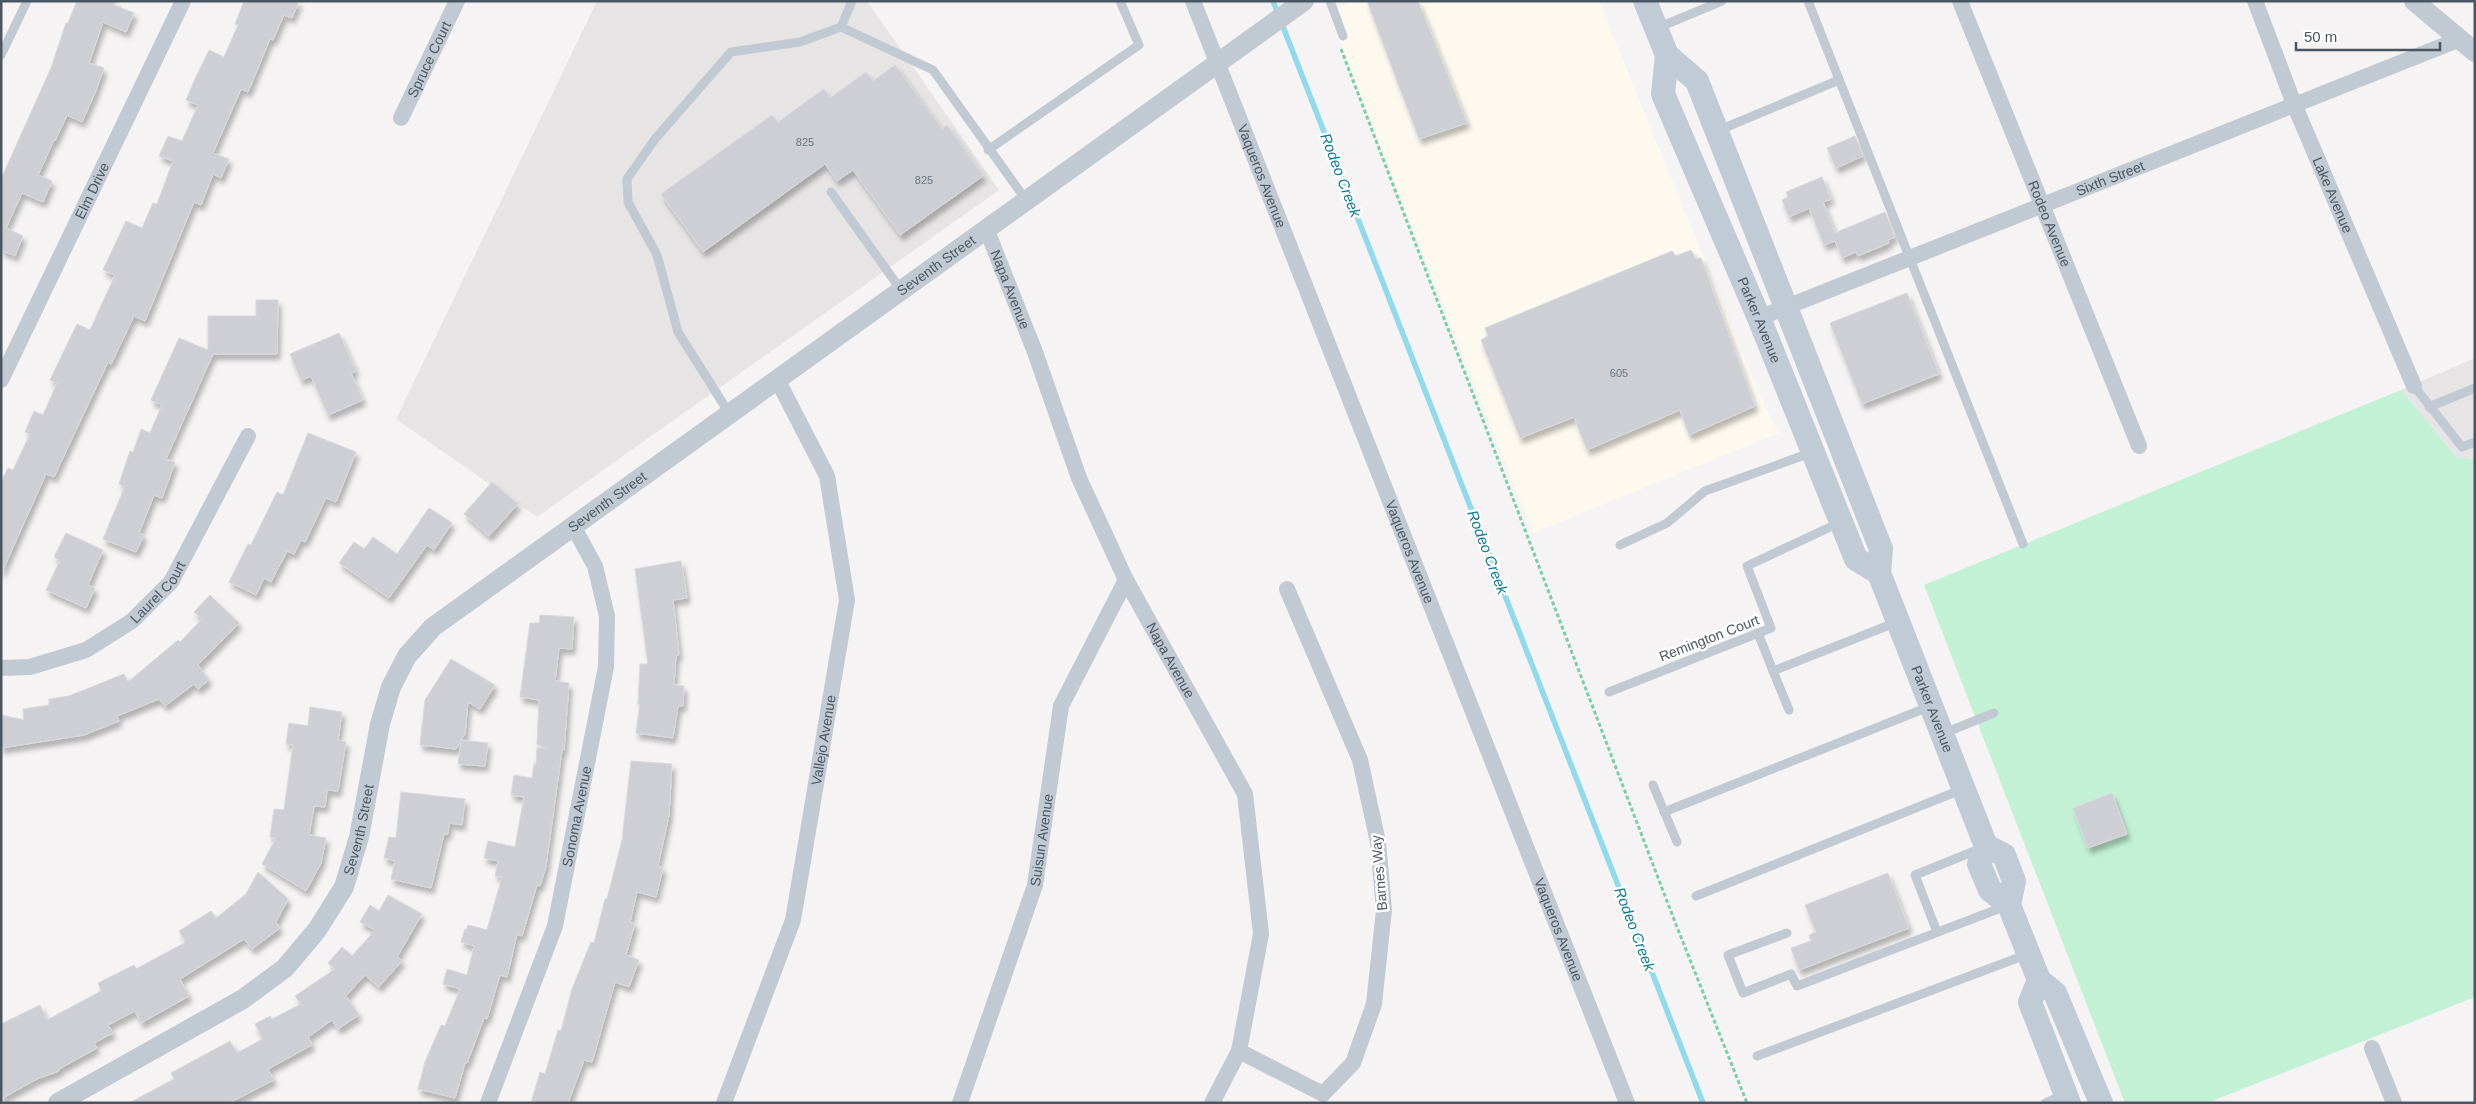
<svg xmlns="http://www.w3.org/2000/svg" width="2476" height="1104" font-family="Helvetica,sans-serif">
  <defs>
    <filter id="shadow"><feDropShadow dx="3" dy="5.5" stdDeviation="2.5" flood-color="#0004"/></filter>
  </defs>
  <rect width="100%" height="100%" fill="#f5f3f3"/>
  <path fill="#fdf9ef" d="M 1350,1 L 1599,1 L 1765,407 L 1779,433 L 1533,533 L 1330,16 Z"/>
  <g fill="#e6e4e5">
    <path d="M 597,1 L 867,1 L 999,190 L 537,517 L 396,419 Z"/>
    <path d="M 2475,358 L 2475,458 L 2463,459 L 2456,457 L 2401,390 Z"/>
  </g>
  <path fill="#c3f1d5" d="M 2401,390 L 2456,457 L 2470,459 L 2475,458 L 2475,997 L 2207,1103 L 2125,1103 L 1924,585 Z"/>
  <g fill="none" stroke-linecap="round" stroke-linejoin="round">
    <path stroke="#90daee" stroke-width="5.5" d="M 1273,1 L 1703,1103"/>
  </g>
  <g fill="#cdcfd5" stroke="#d7d9de" filter="url(#shadow)">
    <path d="M 77,1 L 116,1 L 114,5 L 134,13 L 126,32 L 103,22 L 89,63 L 104,68 L 95,93 L 82,122 L 67,115 L 55,141 L 54,140 L 38,175 L 52,181 L 43,202 L 22,193 L 6,228 L 23,236 L 15,256 L 1,250 L 1,179 L 51,68 L 66,23 L 68,23 Z"/>
    <path d="M 244,1 L 299,1 L 292,18 L 284,15 L 273,40 L 270,39 L 248,92 L 241,89 L 213,153 L 229,159 L 221,178 L 213,174 L 201,205 L 194,202 L 145,321 L 134,316 L 111,364 L 108,362 L 54,477 L 46,474 L 1,574 L 1,482 L 8,468 L 13,470 L 30,434 L 25,432 L 34,411 L 43,415 L 57,383 L 50,380 L 77,324 L 90,330 L 115,275 L 103,270 L 126,221 L 142,228 L 153,203 L 157,204 L 173,161 L 159,156 L 168,136 L 182,141 L 198,105 L 186,100 L 195,79 L 209,50 L 224,57 L 238,25 L 235,24 Z"/>
    <path d="M 1367,1 L 1418,1 L 1467,123 L 1419,139 Z"/>
    <path d="M 895,65 L 942,129 L 947,125 L 983,176 L 900,235 L 853,170 L 837,181 L 825,164 L 703,252 L 661,194 L 772,115 L 778,122 L 824,89 L 830,98 L 866,72 L 873,81 Z"/>
    <path d="M 1855,136 L 1863,156 L 1836,168 L 1827,148 Z"/>
    <path d="M 1822,177 L 1831,199 L 1823,202 L 1835,233 L 1885,212 L 1895,237 L 1888,240 L 1889,243 L 1858,256 L 1856,252 L 1842,258 L 1835,241 L 1824,245 L 1809,208 L 1789,217 L 1782,200 L 1788,197 L 1786,192 Z"/>
    <path d="M 1691,250 L 1696,259 L 1701,258 L 1755,406 L 1689,435 L 1680,410 L 1587,450 L 1574,417 L 1520,438 L 1481,340 L 1488,336 L 1485,328 L 1672,251 L 1676,256 Z"/>
    <path d="M 1907,293 L 1939,374 L 1862,404 L 1830,323 Z"/>
    <path d="M 256,300 L 278,300 L 277,354 L 213,354 L 166,459 L 175,462 L 162,498 L 154,495 L 139,533 L 144,535 L 136,552 L 103,539 L 125,486 L 119,484 L 130,451 L 133,452 L 141,429 L 150,433 L 162,405 L 151,400 L 179,338 L 208,350 L 208,316 L 256,316 Z"/>
    <path d="M 339,333 L 356,371 L 351,373 L 363,400 L 328,415 L 311,376 L 301,380 L 290,354 Z"/>
    <path d="M 308,433 L 356,452 L 336,502 L 326,498 L 305,542 L 301,540 L 294,554 L 287,551 L 271,582 L 264,578 L 256,595 L 229,582 L 248,544 L 251,545 L 277,492 L 283,495 Z"/>
    <path d="M 492,482 L 518,504 L 489,536 L 464,514 Z"/>
    <path d="M 429,508 L 452,523 L 434,550 L 427,545 L 389,598 L 339,563 L 354,542 L 364,549 L 373,537 L 397,554 Z"/>
    <path d="M 66,533 L 103,550 L 88,585 L 95,588 L 86,608 L 46,590 L 60,560 L 54,557 Z"/>
    <path d="M 681,561 L 687,598 L 673,600 L 679,655 L 676,655 L 674,685 L 684,686 L 683,706 L 678,706 L 673,738 L 636,733 L 640,704 L 638,704 L 640,664 L 648,664 L 635,569 Z"/>
    <path d="M 210,595 L 239,623 L 198,665 L 209,680 L 198,689 L 194,684 L 165,706 L 159,699 L 117,716 L 119,721 L 84,735 L 1,748 L 1,715 L 24,720 L 23,709 L 49,705 L 49,699 L 69,696 L 124,674 L 128,682 L 178,640 L 180,642 L 202,619 L 194,612 Z"/>
    <path d="M 540,615 L 574,617 L 572,649 L 559,648 L 555,681 L 569,683 L 564,750 L 562,750 L 546,866 L 540,886 L 537,885 L 522,936 L 517,934 L 507,977 L 500,975 L 487,1019 L 484,1018 L 467,1063 L 465,1063 L 455,1098 L 418,1089 L 425,1062 L 441,1025 L 445,1026 L 460,989 L 443,984 L 447,969 L 467,975 L 474,946 L 461,942 L 465,929 L 467,929 L 468,925 L 487,930 L 502,877 L 495,876 L 498,861 L 484,858 L 488,841 L 515,847 L 524,797 L 511,795 L 514,775 L 532,778 L 534,764 L 536,764 L 537,748 L 546,749 L 537,744 L 539,700 L 520,697 L 530,623 L 539,623 Z"/>
    <path d="M 451,659 L 495,685 L 480,709 L 468,702 L 465,734 L 461,740 L 488,743 L 485,766 L 458,764 L 461,741 L 456,749 L 420,745 L 425,700 Z"/>
    <path d="M 310,707 L 342,712 L 338,740 L 346,742 L 338,791 L 327,790 L 325,807 L 314,806 L 309,835 L 326,838 L 321,863 L 306,891 L 262,864 L 276,838 L 270,837 L 274,809 L 284,810 L 293,745 L 286,744 L 289,723 L 308,726 Z"/>
    <path d="M 631,761 L 672,764 L 669,815 L 658,866 L 663,868 L 656,897 L 637,892 L 630,922 L 635,923 L 626,955 L 639,960 L 629,987 L 615,982 L 592,1062 L 584,1060 L 568,1103 L 531,1103 L 540,1072 L 545,1074 L 558,1030 L 561,1031 L 572,989 L 591,942 L 594,943 L 605,899 L 607,899 L 622,840 Z"/>
    <path d="M 401,792 L 465,799 L 462,825 L 449,823 L 448,834 L 444,834 L 431,888 L 391,879 L 395,861 L 384,858 L 389,837 L 396,838 Z"/>
    <path d="M 2112,793 L 2127,834 L 2088,848 L 2073,808 Z"/>
    <path d="M 258,872 L 288,899 L 276,922 L 280,928 L 252,949 L 244,939 L 180,979 L 189,996 L 141,1023 L 135,1011 L 108,1025 L 113,1033 L 94,1043 L 97,1048 L 59,1069 L 59,1071 L 37,1079 L 1,1099 L 1,1024 L 40,1005 L 47,1020 L 101,991 L 98,983 L 134,965 L 136,969 L 186,942 L 179,931 L 211,911 L 216,918 L 246,894 Z"/>
    <path d="M 1888,873 L 1909,928 L 1799,970 L 1791,948 L 1811,941 L 1809,935 L 1816,932 L 1805,905 Z"/>
    <path d="M 388,895 L 422,914 L 397,957 L 402,961 L 379,987 L 365,975 L 346,996 L 359,1015 L 338,1029 L 332,1020 L 308,1037 L 312,1045 L 268,1069 L 274,1080 L 229,1103 L 129,1103 L 174,1079 L 171,1073 L 230,1041 L 237,1053 L 263,1039 L 255,1024 L 270,1016 L 272,1019 L 301,1004 L 295,996 L 335,969 L 328,963 L 342,947 L 352,956 L 375,930 L 360,922 L 370,905 L 379,911 Z"/>
  </g>
  <g fill="none" stroke-linecap="round" stroke-linejoin="round">
    <path stroke="#7ad0a6" stroke-width="3" stroke-dasharray="4 2.5" stroke-linecap="butt" d="M 1341,49 L 1675,922 L 1747,1103"/>
    <g stroke="#c1cad2" stroke-width="9">
      <path d="M 1330,1 L 1343,36"/>
      <path d="M 1808,1 L 2023,544"/>
      <path d="M 841,27 L 852,1"/>
      <path d="M 1657,28 L 1722,1"/>
      <path d="M 1,55 L 27,1"/>
      <path d="M 1717,131 L 1839,80"/>
      <path d="M 988,150 L 1139,45 L 1120,1"/>
      <path d="M 831,192 L 901,290"/>
      <path d="M 2414,386 L 2462,447 L 2475,442"/>
      <path d="M 2429,407 L 2475,388"/>
      <path d="M 729,413 L 678,332 L 657,255 L 628,202 L 627,179 L 655,139 L 731,52 L 800,42 L 841,27 L 933,70 L 1026,200"/>
      <path d="M 1620,545 L 1667,523 L 1705,491 L 1813,452"/>
      <path d="M 1758,633 L 1773,671"/>
      <path d="M 1609,692 L 1771,628 L 1747,566 L 1841,522"/>
      <path d="M 1789,710 L 1773,671 L 1897,622"/>
      <path d="M 1942,734 L 1994,713"/>
      <path d="M 1653,785 L 1677,842"/>
      <path d="M 1664,812 L 1931,706"/>
      <path d="M 1696,896 L 1963,789"/>
      <path d="M 1937,932 L 1915,875 L 1982,848"/>
      <path d="M 1787,933 L 1728,955 L 1743,993 L 1791,974 L 1797,986 L 2006,906"/>
      <path d="M 1757,1056 L 2028,954"/>
      <path d="M 2045,1103 L 2065,1094"/>
    </g>
    <g stroke="#c1cad2" stroke-width="16">
      <path id="s1" d="M 1193,1 L 1627,1103"/>
      <path id="s2" d="M 1960,1 L 2139,446"/>
      <path id="s3" d="M 2255,1 L 2294,104 L 2414,386"/>
      <path id="s4" d="M 401,118 L 457,1"/>
      <path id="s5" d="M 986,228 L 1035,352 L 1079,478 L 1126,580 L 1245,794 L 1261,934 L 1239,1051 L 1212,1103"/>
      <path id="s6" d="M 1759,318 L 2460,39"/>
      <path id="s7" d="M 1,380 L 183,1"/>
      <path id="s8" d="M 1,668 L 30,667 L 86,650 L 132,621 L 171,582 L 248,436"/>
      <path d="M 2372,1048 L 2394,1103"/>
      <path d="M 1239,1051 L 1323,1094 L 1353,1063 L 1374,1004 L 1384,910 L 1378,842 L 1360,760 L 1287,589"/>
      <path id="s9" d="M 488,1103 L 555,926 L 606,667 L 607,616 L 595,566 L 573,526"/>
      <path id="s10" d="M 724,1103 L 793,920 L 847,600 L 827,476 L 777,379"/>
      <path id="s11" d="M 960,1103 L 1035,885 L 1061,706 L 1126,580"/>
    </g>
    <g stroke="#c1cad2" stroke-width="20">
      <path d="M 2414,1 L 2475,52"/>
      <path id="s12" d="M 58,1103 L 243,999 L 285,968 L 317,930 L 344,887 L 359,837 L 380,724 L 391,687 L 407,656 L 433,627 L 1304,1"/>
    </g>
    <g stroke="#c1cbd6" stroke-width="24">
      <path id="s13" d="M 1645,1 L 1667,55 L 1697,81 L 1881,549 L 1879,573 L 1986,846 L 1979,864 L 1990,890 L 2009,905 L 2039,980 L 2055,993 L 2101,1103"/>
      <path id="s14" d="M 1667,55 L 1663,94 L 1759,318 L 1856,559 L 1879,573"/>
      <path d="M 1986,846 L 2004,855 L 2014,881 L 2009,905"/>
      <path d="M 2039,980 L 2030,1002 L 2069,1103"/>
    </g>
  </g>
  <g text-anchor="middle" dominant-baseline="central" stroke-width="5" stroke-linejoin="round" paint-order="stroke">
    <g font-size="11" fill="#6b747e">
      <text x="805" y="142">825</text>
      <text x="924" y="180">825</text>
      <text x="1619" y="373">605</text>
    </g>
    <g font-size="14" fill="#4a5661" stroke="#fff">
      <text stroke="none"><textPath href="#s4" startOffset="65">Spruce Court</textPath></text>
      <text stroke="none"><textPath href="#s1" startOffset="188">Vaqueros Avenue</textPath></text>
      <text stroke="none"><textPath href="#s6" startOffset="378">Sixth Street</textPath></text>
      <text stroke="none"><textPath href="#s7" startOffset="210">Elm Drive</textPath></text>
      <text stroke="none"><textPath href="#s3" startOffset="209">Lake Avenue</textPath></text>
      <text stroke="none"><textPath href="#s2" startOffset="240">Rodeo Avenue</textPath></text>
      <text stroke="none"><textPath href="#s12" startOffset="1264">Seventh Street</textPath></text>
      <text stroke="none"><textPath href="#s5" startOffset="66">Napa Avenue</textPath></text>
      <text stroke="none"><textPath href="#s14" startOffset="285">Parker Avenue</textPath></text>
      <text stroke="none"><textPath href="#s12" startOffset="859">Seventh Street</textPath></text>
      <text stroke="none"><textPath href="#s1" startOffset="592">Vaqueros Avenue</textPath></text>
      <text stroke="none"><textPath href="#s8" startOffset="181">Laurel Court</textPath></text>
      <text transform="translate(1709 638) rotate(-21)">Remington Court</text>
      <text stroke="none"><textPath href="#s5" startOffset="471">Napa Avenue</textPath></text>
      <text stroke="none"><textPath href="#s13" startOffset="771">Parker Avenue</textPath></text>
      <text stroke="none"><textPath href="#s10" startOffset="378">Vallejo Avenue</textPath></text>
      <text stroke="none"><textPath href="#s9" startOffset="301">Sonoma Avenue</textPath></text>
      <text stroke="none"><textPath href="#s12" startOffset="424">Seventh Street</textPath></text>
      <text stroke="none"><textPath href="#s11" startOffset="276">Suisun Avenue</textPath></text>
      <text transform="translate(1379 873) rotate(-95)">Barnes Way</text>
      <text stroke="none"><textPath href="#s1" startOffset="998">Vaqueros Avenue</textPath></text>
    </g>
    <g font-size="15" font-style="italic" fill="#0c7c9b" stroke="#fff">
      <text transform="translate(1341 175) rotate(69)">Rodeo Creek</text>
      <text transform="translate(1488 552) rotate(69)">Rodeo Creek</text>
      <text transform="translate(1635 929) rotate(69)">Rodeo Creek</text>
    </g>
  </g>
  <rect width="2476" height="1104" fill="none" stroke="#4a5661" stroke-width="5"/>
  <path d="M2296 42v8h144v-8" fill="none" stroke="#4a5661" stroke-width="2.5"/>
  <text x="2304" y="42" font-size="15" fill="#4a5661" stroke="#ffffff" stroke-width="4" paint-order="stroke">50 m</text>
</svg>
